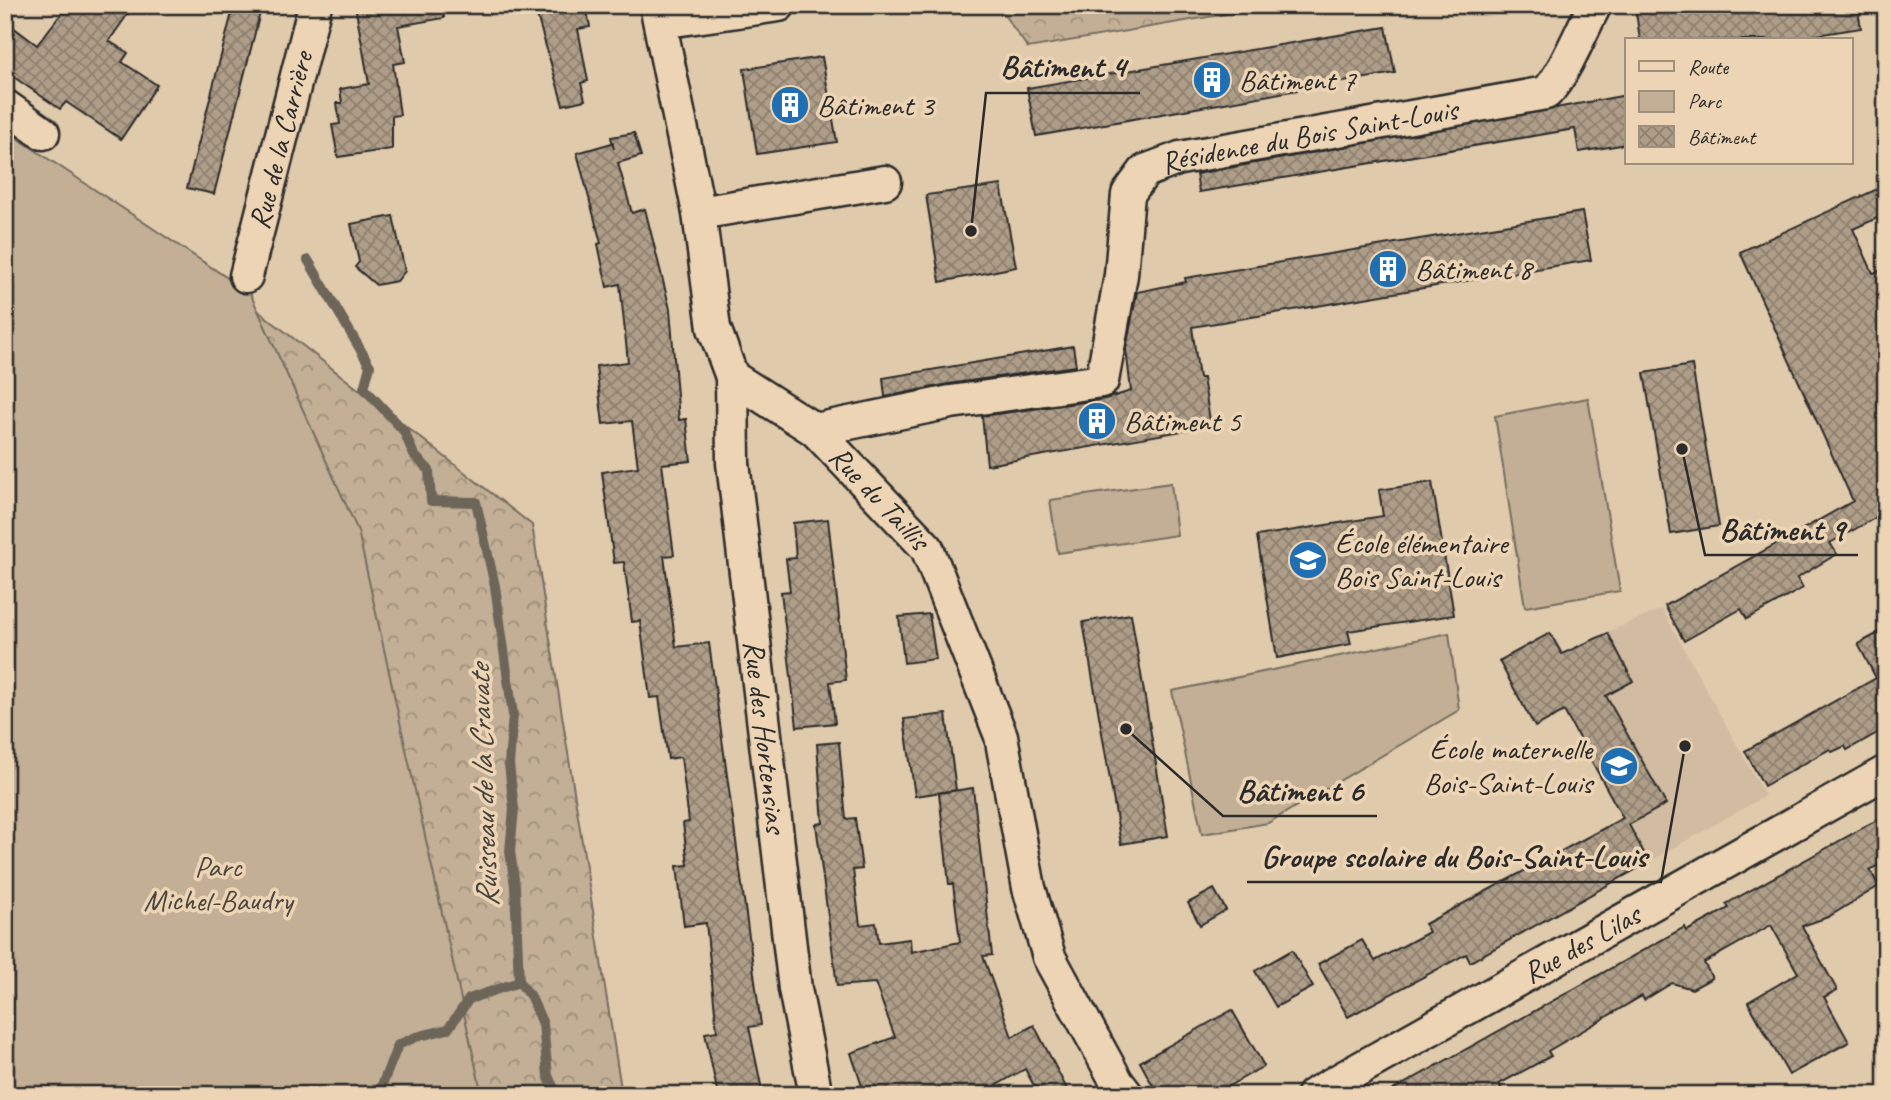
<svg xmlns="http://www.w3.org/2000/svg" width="1891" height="1100" font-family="Caveat,sans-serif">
  <defs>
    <pattern id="forest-crowns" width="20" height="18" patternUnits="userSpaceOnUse" patternTransform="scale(1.75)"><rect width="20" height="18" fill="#c2af96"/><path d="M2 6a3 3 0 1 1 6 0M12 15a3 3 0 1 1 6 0" fill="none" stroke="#9e8f7b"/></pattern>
    <pattern id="building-cross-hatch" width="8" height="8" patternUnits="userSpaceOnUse" patternTransform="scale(1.75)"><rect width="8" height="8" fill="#ae9d88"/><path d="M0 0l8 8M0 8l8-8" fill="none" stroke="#8e806f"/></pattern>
  </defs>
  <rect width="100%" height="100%" fill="#e0caac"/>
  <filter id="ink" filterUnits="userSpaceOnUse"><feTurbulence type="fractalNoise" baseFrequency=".0143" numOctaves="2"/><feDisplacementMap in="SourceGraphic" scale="14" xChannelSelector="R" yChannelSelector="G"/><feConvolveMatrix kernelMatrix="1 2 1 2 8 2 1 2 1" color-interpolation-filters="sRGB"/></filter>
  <g filter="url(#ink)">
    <path fill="#d1bca1" d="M 1662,609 L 1765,796 L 1649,862 L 1629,825 L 1665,804 L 1606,696 L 1633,681 L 1608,632 Z"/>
    <g fill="url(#forest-crowns)" stroke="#766d60" stroke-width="2">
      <path d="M 997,5 L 1278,5 L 1028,48 Z"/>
      <path d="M 247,302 L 532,525 L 622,1095 L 5,1095 Z"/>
    </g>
    <g fill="#c2af96" stroke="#766d60" stroke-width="2">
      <path d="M 5,130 L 250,293 L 358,531 L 482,1095 L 5,1095 Z"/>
      <path d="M 1588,398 L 1620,591 L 1525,607 L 1495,416 Z"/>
      <path d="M 1171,483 L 1177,535 L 1058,553 L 1050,500 Z"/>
      <path d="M 1449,633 L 1459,710 L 1268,823 L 1202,834 L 1172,691 Z"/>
    </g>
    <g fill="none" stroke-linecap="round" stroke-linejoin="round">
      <g stroke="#6c6559" stroke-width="10">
        <path d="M 308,260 L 370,366 L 364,388 L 404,431 L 414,455 L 429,470 L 431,501 L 476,502 L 495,586 L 513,715 L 509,764 L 514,809 L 510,851 L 515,886 L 519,982 L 531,997 L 543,1024 L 548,1076 L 557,1095"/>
        <path d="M 378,1095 L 398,1045 L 416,1037 L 448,1029 L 469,999 L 519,982"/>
      </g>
    </g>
    <g fill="url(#building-cross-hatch)" stroke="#2b2b2b" stroke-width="2">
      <path d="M 68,5 L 134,5 L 109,41 L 128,53 L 122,62 L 157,85 L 121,139 L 66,102 L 60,109 L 5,71 L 5,21 L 37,45 Z"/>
      <path d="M 234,5 L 262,5 L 214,194 L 187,188 Z"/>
      <path d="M 355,5 L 443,5 L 444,18 L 398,26 L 405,62 L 393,64 L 400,115 L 392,116 L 392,149 L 338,157 L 332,125 L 340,124 L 337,103 L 342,103 L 340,89 L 369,84 Z"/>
      <path d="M 534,5 L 586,5 L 590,27 L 578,29 L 588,81 L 581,83 L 585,100 L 563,105 Z"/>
      <path d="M 1635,5 L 1857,5 L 1861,28 L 1785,40 L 1640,40 Z"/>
      <path d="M 1386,27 L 1395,73 L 1036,136 L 1027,88 Z"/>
      <path d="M 822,57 L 837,142 L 757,154 L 744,69 Z"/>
      <path d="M 1627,95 L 1627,144 L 1579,152 L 1575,129 L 1199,192 L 1196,174 Z"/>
      <path d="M 634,133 L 641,156 L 618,163 L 632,213 L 645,209 L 670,309 L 679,420 L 686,419 L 691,461 L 662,464 L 674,555 L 664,556 L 676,647 L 709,643 L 761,1025 L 749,1027 L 763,1095 L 718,1095 L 705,1033 L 717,1031 L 706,923 L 684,926 L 677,866 L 688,865 L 683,823 L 689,822 L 681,757 L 668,759 L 659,697 L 650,698 L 640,621 L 632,622 L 624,562 L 614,563 L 602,472 L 638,467 L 632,421 L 603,424 L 596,366 L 628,362 L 620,284 L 607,287 L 598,244 L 601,243 L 577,153 L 612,143 L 614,149 L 611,137 Z"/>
      <path d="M 1001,185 L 1016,267 L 940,282 L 926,195 Z"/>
      <path d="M 1886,185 L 1886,214 L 1853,229 L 1873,273 L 1886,269 L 1886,348 L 1881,350 L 1886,400 L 1886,512 L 1830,543 L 1837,554 L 1797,578 L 1803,588 L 1747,619 L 1741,609 L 1684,641 L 1665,606 L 1853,501 L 1740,252 Z"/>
      <path d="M 1582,212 L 1591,260 L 1192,327 L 1199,378 L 1203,378 L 1211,426 L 987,465 L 982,416 L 1105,399 L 1131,391 L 1126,349 L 1137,292 L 1186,282 L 1185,278 Z"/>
      <path d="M 393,216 L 405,271 L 397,281 L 376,285 L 355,267 L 359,262 L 351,224 Z"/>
      <path d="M 1073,346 L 1076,366 L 948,384 L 885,397 L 883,378 Z"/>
      <path d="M 1692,365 L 1719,526 L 1671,534 L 1644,373 Z"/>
      <path d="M 1432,482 L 1454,615 L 1348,631 L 1351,644 L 1277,658 L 1257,536 L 1383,516 L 1379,490 Z"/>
      <path d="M 828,519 L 846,680 L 830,682 L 835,723 L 797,727 L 781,592 L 790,591 L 786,559 L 796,558 L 793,523 Z"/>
      <path d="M 929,614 L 936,659 L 904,663 L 899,617 Z"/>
      <path d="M 1131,614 L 1168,836 L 1121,844 L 1083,622 Z"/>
      <path d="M 1886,629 L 1886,728 L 1847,750 L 1845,746 L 1832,752 L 1830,749 L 1764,786 L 1745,751 L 1876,678 L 1858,644 Z"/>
      <path d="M 1550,633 L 1562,654 L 1608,633 L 1633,681 L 1606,696 L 1666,804 L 1629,825 L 1649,862 L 1470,962 L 1466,954 L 1348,1017 L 1318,964 L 1362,940 L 1375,961 L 1429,932 L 1425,924 L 1623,818 L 1564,711 L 1535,727 L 1499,661 Z"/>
      <path d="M 946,714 L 956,790 L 915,796 L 904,719 Z"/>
      <path d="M 839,742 L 846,819 L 855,818 L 862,869 L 853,870 L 860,925 L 876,923 L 879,943 L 910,939 L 911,952 L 960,942 L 953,884 L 949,884 L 939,793 L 973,788 L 992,955 L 983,956 L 1012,1037 L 1034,1025 L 1070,1095 L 1039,1095 L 1025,1069 L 979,1095 L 865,1095 L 851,1053 L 895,1037 L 875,983 L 837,986 L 816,824 L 823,823 L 817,744 Z"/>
      <path d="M 1886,815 L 1886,861 L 1870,870 L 1879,886 L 1828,917 L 1802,926 L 1837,990 L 1824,997 L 1849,1042 L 1789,1075 L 1748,1002 L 1798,973 L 1771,925 L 1704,963 L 1712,978 L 1692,989 L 1672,983 L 1644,1000 L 1642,996 L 1548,1051 L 1551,1056 L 1499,1084 L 1505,1095 L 1384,1095 L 1685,927 L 1687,931 L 1729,908 L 1726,904 Z"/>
      <path d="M 1214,889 L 1226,910 L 1200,925 L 1188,903 Z"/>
      <path d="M 1292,950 L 1313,987 L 1276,1007 L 1255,971 Z"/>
      <path d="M 1232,1010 L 1264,1066 L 1213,1095 L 1158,1095 L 1140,1062 Z"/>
    </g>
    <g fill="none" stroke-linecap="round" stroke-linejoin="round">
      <g stroke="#2b2b2b" stroke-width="37">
        <g id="minor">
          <path id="s1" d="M 656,5 L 699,213 L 714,328 L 732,377 L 733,463 L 795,989 L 816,1095"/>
          <path d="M 660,22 L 779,5"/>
          <path d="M 5,106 L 43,133"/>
          <path d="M 699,213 L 885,182"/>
          <path id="s2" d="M 246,276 L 315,5"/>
          <path id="s3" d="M 732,377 L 815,430 L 927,548 L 1001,736 L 1029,888 L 1049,957 L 1117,1082 L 1127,1095"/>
          <path id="s4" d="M 815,430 L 951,402 L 1102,381 L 1121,275 L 1128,194 L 1145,171 L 1180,158 L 1546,93 C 1564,75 1581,31 1595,5"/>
          <path id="s5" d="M 1313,1095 L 1886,772"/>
        </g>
      </g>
      <use href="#minor" stroke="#ecd4b4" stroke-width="32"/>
    </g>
  </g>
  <defs>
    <g id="building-disc" transform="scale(2.0125)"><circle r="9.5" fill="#1f6fb2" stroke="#ecd4b4"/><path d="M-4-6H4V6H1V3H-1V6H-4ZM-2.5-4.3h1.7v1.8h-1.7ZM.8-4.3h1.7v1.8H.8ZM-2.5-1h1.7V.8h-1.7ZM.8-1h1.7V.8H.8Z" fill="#fff"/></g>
    <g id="school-disc" transform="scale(2.0125)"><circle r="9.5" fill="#1f6fb2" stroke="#ecd4b4"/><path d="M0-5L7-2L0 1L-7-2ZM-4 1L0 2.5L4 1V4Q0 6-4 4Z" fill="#fff"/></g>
  </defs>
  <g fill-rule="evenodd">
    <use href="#building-disc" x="1212" y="80"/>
    <use href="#building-disc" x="790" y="105"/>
    <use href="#building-disc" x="1388" y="269"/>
    <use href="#building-disc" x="1097" y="421"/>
    <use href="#school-disc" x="1308" y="560"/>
    <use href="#school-disc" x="1619" y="766"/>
  </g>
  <g text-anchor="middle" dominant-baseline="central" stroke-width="7" stroke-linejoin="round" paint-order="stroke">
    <g font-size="30" fill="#2b2b2b" stroke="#ecd4b4" text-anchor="start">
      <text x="1239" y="80">Bâtiment 7</text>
      <text x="817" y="105">Bâtiment 3</text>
      <text x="1415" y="269">Bâtiment 8</text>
      <text x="1124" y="421">Bâtiment 5</text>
      <text x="1335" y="543">École élémentaire<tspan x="1335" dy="34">Bois Saint-Louis</tspan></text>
      <text x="1592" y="749" text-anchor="end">École maternelle<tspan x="1592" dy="34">Bois-Saint-Louis</tspan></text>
    </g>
    <g font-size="30" fill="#2b2b2b" stroke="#ecd4b4">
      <text stroke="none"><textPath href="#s4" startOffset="677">Résidence du Bois Saint-Louis</textPath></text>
      <text stroke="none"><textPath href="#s2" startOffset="140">Rue de la Carrière</textPath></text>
      <text stroke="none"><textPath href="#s3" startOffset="192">Rue du Taillis</textPath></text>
      <text stroke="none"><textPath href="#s1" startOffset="742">Rue des Hortensias</textPath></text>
      <text stroke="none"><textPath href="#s5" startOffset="308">Rue des Lilas</textPath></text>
    </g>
    <g font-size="30" fill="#494540" stroke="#ecd4b4">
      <text x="218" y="866">Parc<tspan x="218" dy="34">Michel-Baudry</tspan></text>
    </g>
    <g font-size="32" font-style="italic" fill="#46433e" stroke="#ecd4b4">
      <text transform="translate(483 786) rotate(-92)">Ruisseau de la Cravate</text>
    </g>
  </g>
  <path fill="none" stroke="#2b2b2b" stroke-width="2.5" d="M971 231L986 93H1140M1682 449L1705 555H1858M1126 729L1223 816H1377M1685 746L1661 882H1247"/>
  <g fill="#2b2b2b" stroke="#ecd4b4" stroke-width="2.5">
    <circle cx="971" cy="231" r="7"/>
    <circle cx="1682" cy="449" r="7"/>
    <circle cx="1126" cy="729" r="7"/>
    <circle cx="1685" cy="746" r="7"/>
  </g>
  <g font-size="32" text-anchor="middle" font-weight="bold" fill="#2b2b2b" stroke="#ecd4b4" stroke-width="7" stroke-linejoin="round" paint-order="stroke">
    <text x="1063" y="77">Bâtiment 4</text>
    <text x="1782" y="540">Bâtiment 9</text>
    <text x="1300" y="801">Bâtiment 6</text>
    <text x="1454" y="867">Groupe scolaire du Bois-Saint-Louis</text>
  </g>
  <rect width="1891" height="1100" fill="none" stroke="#ecd4b4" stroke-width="28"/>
  <rect x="14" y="14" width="1863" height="1072" fill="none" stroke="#2b2b2b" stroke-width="2.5" filter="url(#ink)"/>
  <rect x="1625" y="38" width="228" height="126" fill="#ecd4b4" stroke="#9f907d" stroke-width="2"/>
  <rect x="1639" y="61" width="35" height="10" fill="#ecd4b4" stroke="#9f907d" stroke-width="2"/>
  <text x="1688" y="74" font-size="21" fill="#2b2b2b">Route</text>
  <rect x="1639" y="91" width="35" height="21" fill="#c2af96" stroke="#9f907d" stroke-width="2"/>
  <text x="1688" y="108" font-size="21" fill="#2b2b2b">Parc</text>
  <rect x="1639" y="126" width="35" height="21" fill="url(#building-cross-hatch)" stroke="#9f907d" stroke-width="2"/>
  <text x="1688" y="144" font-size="21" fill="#2b2b2b">Bâtiment</text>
</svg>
